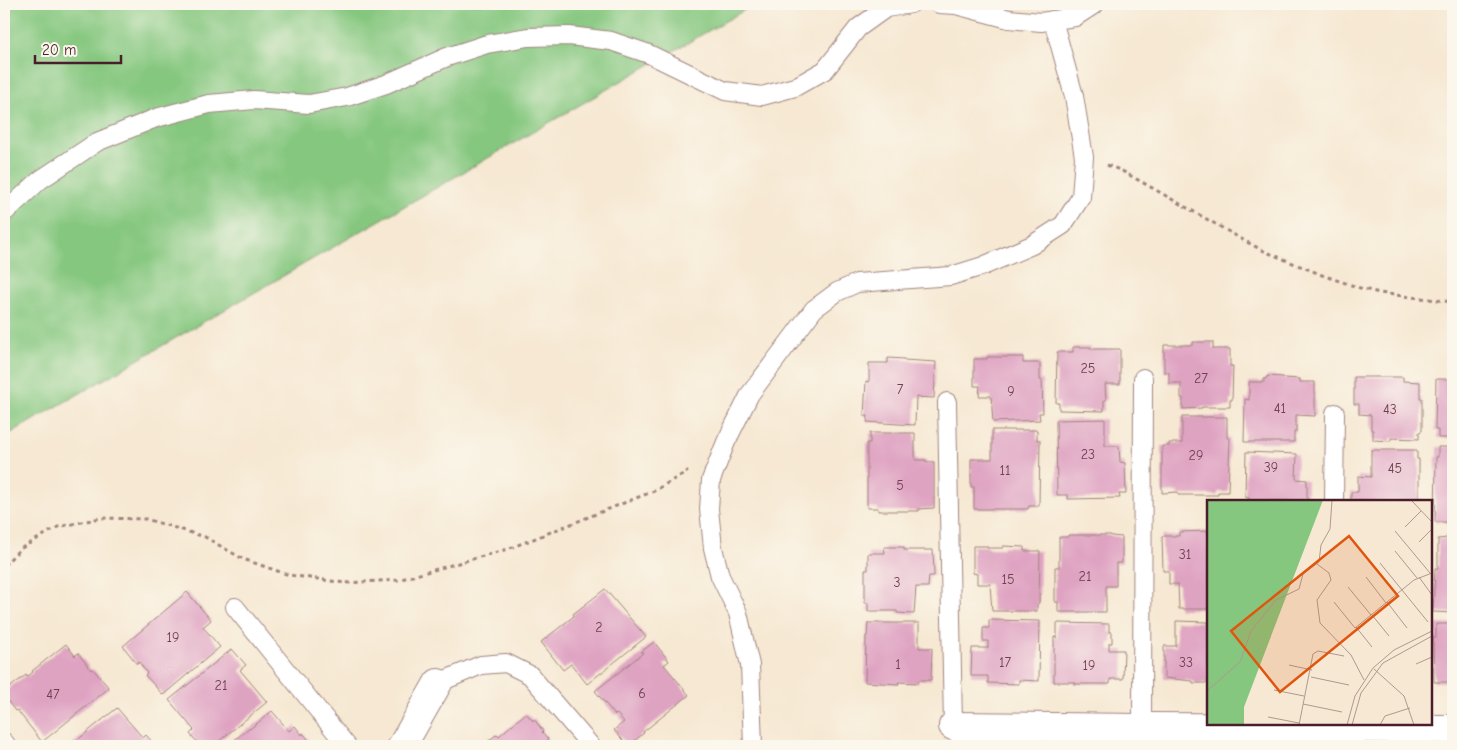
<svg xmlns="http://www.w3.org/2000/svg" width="1457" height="750" font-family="'Comic Neue',sans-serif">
  <rect width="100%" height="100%" fill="#fbf7ec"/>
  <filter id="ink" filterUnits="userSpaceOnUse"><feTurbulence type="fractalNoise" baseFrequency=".02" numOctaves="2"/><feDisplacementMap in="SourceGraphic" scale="10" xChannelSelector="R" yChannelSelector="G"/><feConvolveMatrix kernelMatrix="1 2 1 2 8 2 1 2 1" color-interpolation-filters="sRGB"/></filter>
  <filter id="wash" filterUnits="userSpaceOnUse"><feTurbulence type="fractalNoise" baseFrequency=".0096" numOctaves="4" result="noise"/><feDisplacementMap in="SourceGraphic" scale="20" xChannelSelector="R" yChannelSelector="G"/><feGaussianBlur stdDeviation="1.12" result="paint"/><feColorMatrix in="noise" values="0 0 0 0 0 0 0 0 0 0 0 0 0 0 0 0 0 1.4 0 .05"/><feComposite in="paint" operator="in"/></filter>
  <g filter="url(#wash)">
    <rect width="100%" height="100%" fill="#f6e8d2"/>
    <path fill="#85c77f" stroke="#687355" d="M 4,4 L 755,4 L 4,437 Z"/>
    <g id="blocks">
      <g fill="#dfa3c2">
        <path d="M 1193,342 L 1213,342 L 1213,349 L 1230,349 L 1230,366 L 1233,366 L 1232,400 L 1230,400 L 1230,407 L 1202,407 L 1202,408 L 1183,409 L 1183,398 L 1181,398 L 1181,383 L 1169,383 L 1169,372 L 1164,372 L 1164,345 L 1193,345 Z"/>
        <path d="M 1073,347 L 1091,347 L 1091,349 L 1120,349 L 1120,384 L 1105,384 L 1106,400 L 1104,400 L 1104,411 L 1059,410 L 1059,403 L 1056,403 L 1057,352 L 1073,352 Z"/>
        <path d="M 987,357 L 1023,357 L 1023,363 L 1040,363 L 1040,380 L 1042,380 L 1043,413 L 1039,413 L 1040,420 L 993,422 L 991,396 L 979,396 L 980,386 L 974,386 L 974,359 L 987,359 Z"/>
        <path d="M 888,358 L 904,359 L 904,360 L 936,362 L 934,398 L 916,397 L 915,425 L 867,422 L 868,416 L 864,416 L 866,381 L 869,382 L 869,363 L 888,363 Z"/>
        <path d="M 1267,376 L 1283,377 L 1283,378 L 1300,379 L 1300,382 L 1315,382 L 1315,416 L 1296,415 L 1296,432 L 1294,432 L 1294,442 L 1244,442 L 1245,399 L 1249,400 L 1249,382 L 1264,382 L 1264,379 L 1267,378 Z"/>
        <path d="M 1354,377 L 1403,377 L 1403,381 L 1420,382 L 1420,398 L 1422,398 L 1422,431 L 1419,432 L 1419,439 L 1391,438 L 1391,441 L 1373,440 L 1373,430 L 1371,430 L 1371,415 L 1359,414 L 1359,404 L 1354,404 Z"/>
        <path d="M 1436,379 L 1453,379 L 1453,438 L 1438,438 L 1438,430 L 1435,430 Z"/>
        <path d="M 1182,417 L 1227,417 L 1227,438 L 1230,438 L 1228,492 L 1218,492 L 1218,495 L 1178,495 L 1178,492 L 1162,493 L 1162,446 L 1169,446 L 1169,443 L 1182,443 Z"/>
        <path d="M 1105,419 L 1105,446 L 1119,446 L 1120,462 L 1125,463 L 1126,494 L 1119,494 L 1120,498 L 1068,499 L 1068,495 L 1057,495 L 1056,420 Z"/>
        <path d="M 992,430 L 1037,430 L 1037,440 L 1040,440 L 1039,506 L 1029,506 L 1028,509 L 974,509 L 974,487 L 971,487 L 971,459 L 992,459 Z"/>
        <path d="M 870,433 L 915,433 L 915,460 L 926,460 L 926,462 L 934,462 L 934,508 L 919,509 L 919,511 L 878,511 L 878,508 L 867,508 L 867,443 L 870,443 Z"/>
        <path d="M 1438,447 L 1453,447 L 1453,524 L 1447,524 L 1446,522 L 1435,522 L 1436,457 L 1438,457 Z"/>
        <path d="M 1371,450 L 1417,450 L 1417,459 L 1419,459 L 1419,501 L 1351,501 L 1351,492 L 1358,492 L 1358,476 L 1371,477 Z"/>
        <path d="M 1246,452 L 1297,454 L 1296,479 L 1307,480 L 1307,501 L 1249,501 L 1249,498 L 1245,497 Z"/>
        <path d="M 1208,531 L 1208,609 L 1179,609 L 1178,584 L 1169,584 L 1169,571 L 1163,571 L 1162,536 L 1179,536 L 1179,532 Z"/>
        <path d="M 1068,535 L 1111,535 L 1111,536 L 1122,537 L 1122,563 L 1116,563 L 1116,586 L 1106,586 L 1106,612 L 1058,612 L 1058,602 L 1055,602 L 1055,567 L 1059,567 L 1059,537 L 1068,537 Z"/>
        <path d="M 1447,535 L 1453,536 L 1453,613 L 1433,612 L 1435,568 L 1438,568 L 1438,539 L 1447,538 Z"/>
        <path d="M 973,546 L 987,546 L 987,548 L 1003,548 L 1003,546 L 1024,547 L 1024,551 L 1040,551 L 1039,603 L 1037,604 L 1037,611 L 992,611 L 990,584 L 977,584 L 977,574 L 973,573 Z"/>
        <path d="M 884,547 L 904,547 L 904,550 L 933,550 L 934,576 L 929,576 L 928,587 L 916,587 L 914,614 L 897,613 L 897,611 L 868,611 L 868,603 L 865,603 L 865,570 L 868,570 L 868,553 L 885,553 Z"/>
        <path d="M 605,589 L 646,637 L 587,684 L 571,664 L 563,670 L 541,642 L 574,616 L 573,614 Z"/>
        <path d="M 187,592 L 211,620 L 203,627 L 220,647 L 163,695 L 145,675 L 147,673 L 139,662 L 137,664 L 123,646 Z"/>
        <path d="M 989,620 L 1040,621 L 1039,681 L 1019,680 L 1019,684 L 988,683 L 988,676 L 971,676 L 972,648 L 988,648 L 988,641 L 983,641 L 983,628 L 989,628 Z"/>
        <path d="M 1176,621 L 1208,622 L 1208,683 L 1193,683 L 1193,681 L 1164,678 L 1164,646 L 1176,646 Z"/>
        <path d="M 868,623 L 919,623 L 919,648 L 932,648 L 931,680 L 919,680 L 918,683 L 898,682 L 899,684 L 865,682 L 866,636 L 867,636 Z"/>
        <path d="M 1057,623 L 1109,624 L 1109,632 L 1112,632 L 1112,643 L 1109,643 L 1109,650 L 1124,650 L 1123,679 L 1110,679 L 1110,684 L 1075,684 L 1075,682 L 1054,682 L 1054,637 L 1057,638 Z"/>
        <path d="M 1436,624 L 1453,624 L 1453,682 L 1434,682 L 1433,638 L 1436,638 Z"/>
        <path d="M 654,642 L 669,661 L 664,665 L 689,695 L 643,732 L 644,733 L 628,746 L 614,730 L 624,722 L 617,714 L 615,715 L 595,691 L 643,653 L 641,652 Z"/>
        <path d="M 66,644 L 75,656 L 78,653 L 91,670 L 93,669 L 109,688 L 42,742 L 17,710 L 15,711 L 4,696 L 4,692 L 26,675 L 27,677 L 33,672 L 32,671 Z"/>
        <path d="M 232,649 L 246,665 L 240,670 L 267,702 L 213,746 L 201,746 L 190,734 L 194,730 L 169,700 Z"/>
        <path d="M 117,708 L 143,738 L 146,735 L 156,746 L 70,746 Z"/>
        <path d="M 272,711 L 289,731 L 295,726 L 302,735 L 303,733 L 312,744 L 310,745 L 311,746 L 227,746 L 249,728 L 250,729 Z"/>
        <path d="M 526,713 L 533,721 L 534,719 L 543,731 L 542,732 L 548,739 L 541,745 L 542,746 L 482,746 L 497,734 L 499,736 Z"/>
      </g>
    </g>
  </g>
  <g filter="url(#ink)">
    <use href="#blocks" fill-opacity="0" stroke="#a0847e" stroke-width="1"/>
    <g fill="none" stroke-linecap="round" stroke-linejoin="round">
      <g stroke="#a0847e" stroke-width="20">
        <g id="lane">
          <path d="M 939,4 L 956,5 L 1009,19 L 1041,22 L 1075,17 L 1095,4"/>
          <path d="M 4,213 L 40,180 L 97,142 L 156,118 L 209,104 L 254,100 L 309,104 L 347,97 L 386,84 L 447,57 L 487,44 L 528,37 L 569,36 L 611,41 L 649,54 L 725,91 L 762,96 L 795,87 L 825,70 L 858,28 L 886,8 L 911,4"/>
          <path d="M 947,402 L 953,726"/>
          <path d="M 1334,501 L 1335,413"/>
          <path d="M 235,607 L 347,746"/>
          <path d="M 438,683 L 481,665 L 506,663 L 530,675 L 591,746"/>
          <path d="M 1142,728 L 1143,378"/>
          <path d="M 4,742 L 7,746"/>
          <path d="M 753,746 L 750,665 L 738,613 L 720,576 L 713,548 L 709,509 L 711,480 L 726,442 L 750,394 L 814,309 L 837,292 L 857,283 L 951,276 L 983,266 L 1032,245 L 1063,225 L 1081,197 L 1084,157 L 1074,96 L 1053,20"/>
          <path d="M 961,746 L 961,726"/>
          <path d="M 1152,746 L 1152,727"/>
          <path d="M 1339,746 L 1339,728"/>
        </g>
      </g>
      <g stroke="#a0847e" stroke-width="30">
        <g id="street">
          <path d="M 953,726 L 1142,728 L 1152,727 L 1453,729"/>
          <path d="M 402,746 L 438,683"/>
        </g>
      </g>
      <g stroke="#a0847e" stroke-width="3" stroke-dasharray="4 4" stroke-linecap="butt">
        <path d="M 1107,165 L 1122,171 L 1140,181 L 1245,241 L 1264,251 L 1322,275 L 1360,288 L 1379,293 L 1453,302"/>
        <path d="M 4,565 L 20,549 L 58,527 L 101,518 L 146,519 L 205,537 L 243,559 L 289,575 L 345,583 L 398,580 L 508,549 L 654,491 L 688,471"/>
      </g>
      <use href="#lane" stroke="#fff" stroke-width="18"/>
      <use href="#street" stroke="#fff" stroke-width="28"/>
    </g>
  </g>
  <g text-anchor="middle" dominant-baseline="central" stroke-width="4.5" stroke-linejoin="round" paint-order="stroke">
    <g font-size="14" fill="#6f4051">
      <text x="1088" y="368">25</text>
      <text x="1201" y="378">27</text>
      <text x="900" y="389">7</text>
      <text x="1011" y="391">9</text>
      <text x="1280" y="408">41</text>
      <text x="1390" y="409">43</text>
      <text x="1088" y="454">23</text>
      <text x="1196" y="455">29</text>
      <text x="1271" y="467">39</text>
      <text x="1395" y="468">45</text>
      <text x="1005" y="470">11</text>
      <text x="900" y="485">5</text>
      <text x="1185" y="554">31</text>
      <text x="1085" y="576">21</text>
      <text x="1008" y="579">15</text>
      <text x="897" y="582">3</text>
      <text x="599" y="627">2</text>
      <text x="173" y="637">19</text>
      <text x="1005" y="662">17</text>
      <text x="1186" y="662">33</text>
      <text x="898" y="664">1</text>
      <text x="1089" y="665">19</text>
      <text x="221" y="685">21</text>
      <text x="642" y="693">6</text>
      <text x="53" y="694">47</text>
    </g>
  </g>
  <g transform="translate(1207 500)">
    <rect width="225" height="225" fill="#f6e8d2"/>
    <path d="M 0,0 L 116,0 L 37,207 L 37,225 L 0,225 Z" fill="#85c77f"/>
    <path fill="none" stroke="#b1988f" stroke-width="1" d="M 204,0 L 225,22M 198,27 L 214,11M 188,31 L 223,73M 212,42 L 225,29M 188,51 L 210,78M 173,63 L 195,90M 110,64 L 122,73 L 124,80 L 110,100 L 113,123 L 144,155 L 157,180M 159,77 L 179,103M 212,77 L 225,95M 141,87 L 164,115M 195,90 L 221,122M 127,102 L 148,128 L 207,80 L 225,73M 180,102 L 200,128M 165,115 L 182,136M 149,127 L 165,147M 209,164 L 225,157M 82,165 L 105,170M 167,169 L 197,196 L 207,225M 104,177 L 142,185M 67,190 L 97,196M 0,191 L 33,162 L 44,131 L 69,100 L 92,89 L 96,74 L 112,62 L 114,45 L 123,29 L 125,0M 96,204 L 135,212M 61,217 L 92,223M 92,225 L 106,154 L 111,151 L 137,156M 140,225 L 148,196 L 166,168 L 187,150 L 225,131M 145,225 L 154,193 L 176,163 L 225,136M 173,225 L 178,216 L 203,208"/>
    <path fill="#e0560e" fill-opacity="0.15" stroke="#e0560e" stroke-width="2.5" d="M 142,36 L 191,96 L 73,192 L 24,131 Z"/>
    <rect width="225" height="225" fill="none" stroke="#4a1f2b" stroke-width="2.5"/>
  </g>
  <rect width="1457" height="750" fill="none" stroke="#fbf7ec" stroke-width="20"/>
  <path d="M35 55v8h86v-8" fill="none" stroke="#4a1f2b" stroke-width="2.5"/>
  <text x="42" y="55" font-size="15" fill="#4a1f2b" stroke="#fbf7ec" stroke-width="4" paint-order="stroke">20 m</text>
</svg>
